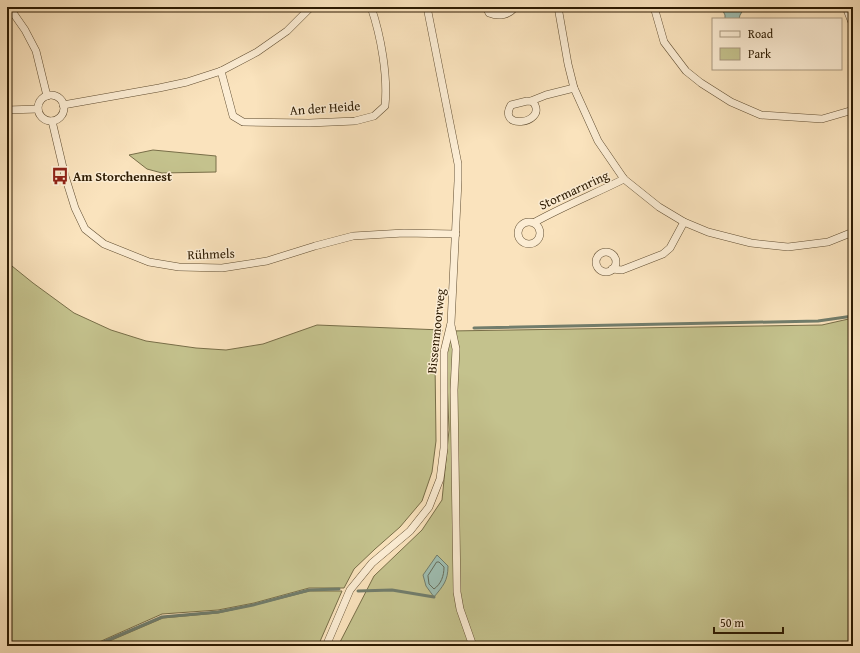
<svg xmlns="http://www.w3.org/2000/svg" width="860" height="653" font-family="'Gentium Book Plus',serif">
  <rect width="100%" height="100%" fill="#fae3bd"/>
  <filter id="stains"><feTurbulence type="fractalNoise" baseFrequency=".005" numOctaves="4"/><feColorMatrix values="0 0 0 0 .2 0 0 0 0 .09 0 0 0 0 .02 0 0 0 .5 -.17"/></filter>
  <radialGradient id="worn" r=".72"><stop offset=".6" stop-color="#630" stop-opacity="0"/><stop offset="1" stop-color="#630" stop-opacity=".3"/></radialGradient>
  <g fill="#c4c28d" stroke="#786e48">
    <path d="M 153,150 L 216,156 L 216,172 L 162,173 L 147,169 L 129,155 Z"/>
    <path d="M 7,262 L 33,283 L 74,313 L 111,330 L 146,341 L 196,348 L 226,350 L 263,344 L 317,325 L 442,330 L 435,361 L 436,441 L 432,472 L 422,501 L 400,527 L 375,549 L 354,569 L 344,588 L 309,588 L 254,603 L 218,610 L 162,614 L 90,646 L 7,646 Z"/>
    <path d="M 853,318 L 853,646 L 338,646 L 374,576 L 422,530 L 442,500 L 449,430 L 446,355 L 450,331 L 822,325 Z"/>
    <path d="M 310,591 L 342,591 L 318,646 L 98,646 L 163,618 L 218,613 L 254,605 Z"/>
  </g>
  <g fill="#9ebeb2" stroke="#717d6c">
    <path d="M 721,7 L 745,7 L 740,15 L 739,19 L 725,19 L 725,15 Z"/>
    <path d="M 437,555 L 448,566 C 448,581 443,586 434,597 L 426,586 L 423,575 Z"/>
  </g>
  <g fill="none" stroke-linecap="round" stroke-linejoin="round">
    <path stroke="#666c5a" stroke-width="1" d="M 437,562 L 439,562 L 444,567 C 444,576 441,584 434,589 L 429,584 L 428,576 Z"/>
    <g stroke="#717d6c" stroke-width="3">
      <path d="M 474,328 L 818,321 L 853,316"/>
      <path d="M 358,591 L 392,590 L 434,597"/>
      <path d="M 94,646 L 162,617 L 218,612 L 253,605 L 309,590 L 339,589"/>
    </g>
    <g stroke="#604d31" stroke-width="8">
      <g id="minor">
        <path d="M 9,7 L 25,30 L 36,51 L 47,96"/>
        <path d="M 486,7 L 489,13 C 499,17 509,15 515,7"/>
        <path d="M 558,7 L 568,64 L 574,88 L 598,141 L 624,179 L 659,207 L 684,222 L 708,232 L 751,243 L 788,247 L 828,242 L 853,232"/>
        <path d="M 654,7 L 664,42 L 686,71 L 701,83 L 731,102 L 761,115 L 822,119 L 853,110"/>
        <path d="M 846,7 L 853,25"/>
        <path d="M 221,71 L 233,116 L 243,122 L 309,123 L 355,121 L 374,116 L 385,106 C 388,76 381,36 371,7"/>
        <circle cx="51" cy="108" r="13"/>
        <path d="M 527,101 C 531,101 533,101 535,105 C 544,124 497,130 511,105 Z"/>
        <path d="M 531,101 L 546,95 L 574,88"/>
        <path d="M 63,105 L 159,88 L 187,82 L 221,71 L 257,52 L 287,31 L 311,7"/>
        <path d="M 7,110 L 38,109"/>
        <path d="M 52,121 L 65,176 L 75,208 L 85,229 L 104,244 L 149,262 L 179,267 L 222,268 L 267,261 L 315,246 L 353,236 L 404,233 L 456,234"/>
        <circle cx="529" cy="233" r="11"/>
        <path d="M 535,222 C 564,206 594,194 624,179"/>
        <circle cx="606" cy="262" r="10"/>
        <path d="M 612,269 L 622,270 L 663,254 L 670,248 L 684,222"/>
        <path d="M 451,325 L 456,349 L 454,390 L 457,592 L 460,609 L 473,646"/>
        <path d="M 326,646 L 350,590 L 372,563 L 410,531 L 429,507 L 440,479 L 444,448 L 444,352 L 451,323 L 458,181 L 458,164 L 427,7"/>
      </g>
    </g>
    <use href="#minor" stroke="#fcedd4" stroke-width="7"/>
  </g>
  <defs>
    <g id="bus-bare" transform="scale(1.38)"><path d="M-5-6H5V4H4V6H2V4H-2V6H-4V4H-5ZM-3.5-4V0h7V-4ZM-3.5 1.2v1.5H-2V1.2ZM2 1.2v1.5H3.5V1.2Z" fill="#8f2418" stroke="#fcedd4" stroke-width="2.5" paint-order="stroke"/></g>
  </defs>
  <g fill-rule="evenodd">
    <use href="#bus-bare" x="60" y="176"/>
  </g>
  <g text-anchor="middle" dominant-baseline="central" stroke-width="3" stroke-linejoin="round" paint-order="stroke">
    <g font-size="13" fill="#2d1b02" stroke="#fcedd4">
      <text transform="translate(325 108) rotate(-4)">An der Heide</text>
      <text transform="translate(574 190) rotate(-25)">Stormarnring</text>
      <text transform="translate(211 254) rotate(-2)">Rühmels</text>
      <text transform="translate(436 331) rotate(-84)">Bissenmoorweg</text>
    </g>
    <g font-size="13" font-weight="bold" fill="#2d1b02" stroke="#fcedd4" text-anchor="start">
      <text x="73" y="176">Am Storchennest</text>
    </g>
  </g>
  <rect width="860" height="653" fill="none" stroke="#fae3bd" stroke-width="24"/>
  <rect x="8" y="8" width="844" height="637" fill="none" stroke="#2d1b02" stroke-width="2"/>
  <rect x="12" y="12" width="836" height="629" fill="none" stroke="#2d1b02"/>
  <rect x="712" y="18" width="130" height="52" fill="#fcedd4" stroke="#a99980"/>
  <rect x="720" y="31" width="20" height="6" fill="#fcedd4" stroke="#a99980"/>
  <text x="748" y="38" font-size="12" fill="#2d1b02">Road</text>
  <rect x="720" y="48" width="20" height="12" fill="#c4c28d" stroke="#a99980"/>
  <text x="748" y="58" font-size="12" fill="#2d1b02">Park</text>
  <path d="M714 627v6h69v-6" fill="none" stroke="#2d1b02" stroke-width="2"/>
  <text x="720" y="627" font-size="12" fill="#2d1b02" stroke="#fcedd4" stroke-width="3" paint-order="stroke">50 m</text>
  <rect width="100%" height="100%" filter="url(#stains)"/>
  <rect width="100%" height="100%" fill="url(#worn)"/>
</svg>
